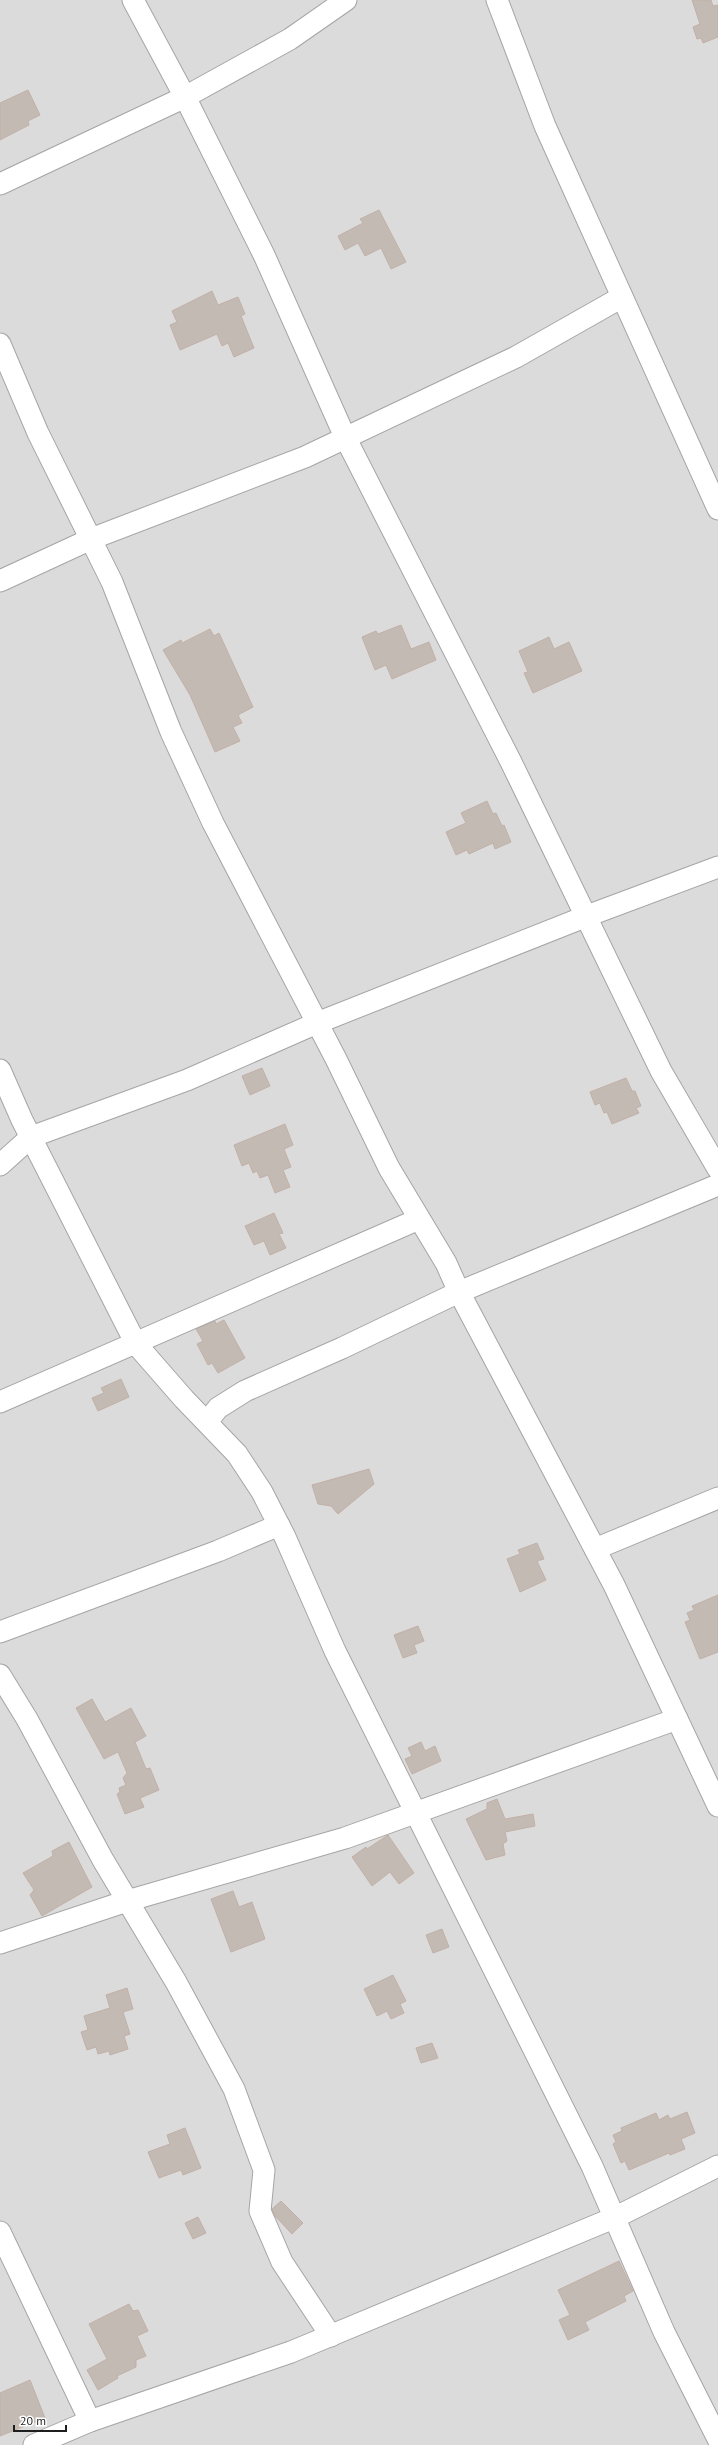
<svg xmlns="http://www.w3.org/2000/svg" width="718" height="2445" font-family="'PT Sans',sans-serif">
  <rect width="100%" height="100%" fill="#efebe4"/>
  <rect fill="#dcdbdb" x="0" y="0" width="718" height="2445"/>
  <g fill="#c4bab4" stroke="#c1b0a7">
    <path d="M 692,0 L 711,0 L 713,6 L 718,5 L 718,37 L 703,43 L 701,38 L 697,39 L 693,27 L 700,24 Z"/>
    <path d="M 28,90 L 40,115 L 28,121 L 29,125 L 0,140 L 0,103 Z"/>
    <path d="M 379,210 L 406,262 L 391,269 L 381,248 L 365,256 L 358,243 L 345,250 L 338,236 L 363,223 L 360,219 Z"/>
    <path d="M 212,291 L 218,305 L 238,297 L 245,314 L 241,316 L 254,348 L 234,357 L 228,343 L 222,346 L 217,334 L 180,350 L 170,325 L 177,322 L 172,311 Z"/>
    <path d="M 401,625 L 411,649 L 429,642 L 436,660 L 392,679 L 386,665 L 375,670 L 362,637 L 376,631 L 378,634 Z"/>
    <path d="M 210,629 L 214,636 L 219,633 L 253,707 L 238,715 L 242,723 L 233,727 L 240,741 L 215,752 L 190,695 L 163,650 L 181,640 L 182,643 Z"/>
    <path d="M 549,637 L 554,649 L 569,642 L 582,671 L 533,693 L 524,673 L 528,672 L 519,651 Z"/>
    <path d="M 487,801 L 493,814 L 496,813 L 502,826 L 504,825 L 511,842 L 495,849 L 493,843 L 469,854 L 467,850 L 456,855 L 446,832 L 466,823 L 461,813 Z"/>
    <path d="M 262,1068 L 270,1086 L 250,1095 L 242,1076 Z"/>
    <path d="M 626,1078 L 632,1091 L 635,1091 L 641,1106 L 636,1108 L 639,1113 L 612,1124 L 607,1112 L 604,1113 L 600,1103 L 595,1105 L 590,1092 Z"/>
    <path d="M 285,1124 L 293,1145 L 284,1149 L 291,1167 L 283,1170 L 290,1187 L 275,1193 L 268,1175 L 260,1178 L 257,1171 L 253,1173 L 249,1163 L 242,1166 L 234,1145 Z"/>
    <path d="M 274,1213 L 283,1233 L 279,1234 L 286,1248 L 270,1255 L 264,1241 L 254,1245 L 245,1226 Z"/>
    <path d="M 224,1320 L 245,1358 L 218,1373 L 212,1363 L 208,1365 L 197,1344 L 203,1341 L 196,1329 L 215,1321 L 216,1324 Z"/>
    <path d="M 121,1379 L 129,1397 L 98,1411 L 92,1398 L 104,1393 L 101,1388 Z"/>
    <path d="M 369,1469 L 374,1484 L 338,1514 L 331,1506 L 318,1504 L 312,1485 Z"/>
    <path d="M 537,1543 L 544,1559 L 537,1561 L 546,1580 L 520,1592 L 507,1559 L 520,1554 L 518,1550 Z"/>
    <path d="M 718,1595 L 718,1652 L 700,1659 L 685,1622 L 690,1620 L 687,1613 L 694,1610 L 692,1606 Z"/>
    <path d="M 418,1626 L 424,1641 L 414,1645 L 417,1653 L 403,1658 L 394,1635 Z"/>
    <path d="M 92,1699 L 105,1722 L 131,1708 L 146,1736 L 135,1742 L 146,1769 L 150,1768 L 159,1790 L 140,1798 L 144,1807 L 125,1814 L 117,1794 L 120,1792 L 119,1788 L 126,1785 L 123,1778 L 127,1773 L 118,1752 L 104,1759 L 76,1708 Z"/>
    <path d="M 421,1742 L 425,1751 L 435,1746 L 441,1761 L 412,1774 L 405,1759 L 412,1756 L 408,1748 Z"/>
    <path d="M 497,1799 L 505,1819 L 533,1814 L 535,1826 L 505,1832 L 507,1841 L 503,1844 L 505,1855 L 486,1860 L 466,1819 L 487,1809 L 487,1803 Z"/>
    <path d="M 388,1835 L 414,1873 L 399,1884 L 390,1872 L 372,1886 L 352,1857 L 366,1847 L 367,1849 Z"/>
    <path d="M 69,1842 L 92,1887 L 42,1916 L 30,1895 L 34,1890 L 23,1873 L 53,1856 L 52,1851 Z"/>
    <path d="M 233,1891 L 239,1907 L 252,1902 L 265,1939 L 231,1952 L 211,1899 Z"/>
    <path d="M 442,1929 L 449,1947 L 433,1953 L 426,1935 Z"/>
    <path d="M 393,1975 L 406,2001 L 400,2004 L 404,2013 L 391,2019 L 387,2011 L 377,2016 L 364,1989 Z"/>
    <path d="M 127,1988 L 133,2009 L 123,2012 L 130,2034 L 124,2036 L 128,2049 L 110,2055 L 109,2051 L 98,2054 L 96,2047 L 87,2050 L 81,2032 L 88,2030 L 84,2016 L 110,2008 L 106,1995 Z"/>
    <path d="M 432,2043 L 438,2058 L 421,2063 L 416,2048 Z"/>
    <path d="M 687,2112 L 695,2133 L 681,2139 L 685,2149 L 670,2155 L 669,2153 L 629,2170 L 625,2161 L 621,2163 L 613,2144 L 616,2142 L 613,2135 L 622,2131 L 621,2128 L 656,2113 L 659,2120 L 668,2115 L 670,2119 Z"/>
    <path d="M 185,2128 L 201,2168 L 183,2175 L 181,2170 L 159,2178 L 148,2152 L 170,2144 L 167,2135 Z"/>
    <path d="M 281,2201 L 303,2223 L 292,2234 L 275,2216 L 272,2209 Z"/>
    <path d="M 198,2217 L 206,2233 L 193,2239 L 185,2223 Z"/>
    <path d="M 619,2261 L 633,2291 L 624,2296 L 626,2301 L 585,2322 L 589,2330 L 568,2340 L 559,2320 L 570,2315 L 558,2290 Z"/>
    <path d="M 129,2304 L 133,2311 L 138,2310 L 148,2331 L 137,2336 L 146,2356 L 136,2360 L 136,2367 L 117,2376 L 118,2378 L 98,2390 L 87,2370 L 107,2359 L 89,2324 Z"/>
    <path d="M 30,2380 L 45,2418 L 0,2436 L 0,2393 Z"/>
  </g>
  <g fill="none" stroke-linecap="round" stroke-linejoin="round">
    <g stroke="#a5a5a5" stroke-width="23">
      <g id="street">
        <path d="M 133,0 L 185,97 L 264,255 L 345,437 L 511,762 L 661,1071 L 718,1169"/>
        <path d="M 497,0 L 545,126 L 718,509"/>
        <path d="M 0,184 L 185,97 L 290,39 L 346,0"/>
        <path d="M 0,344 L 38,433 L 112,582 L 171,732 L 213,823 L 336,1059 L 389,1168 L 446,1263 L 459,1292 L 614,1585 L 718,1806"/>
        <path d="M 0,581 L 91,539 L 305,457 L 516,357 L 622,297"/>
        <path d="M 0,1070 L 22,1120 L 136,1344 L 184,1399 L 237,1454 L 262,1492 L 285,1537 L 335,1651 L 592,2166 L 664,2332 L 718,2439"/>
        <path d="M 0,1165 L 31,1137 L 187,1080 L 317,1023 L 587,916 L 718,867"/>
        <path d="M 0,1402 L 419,1219"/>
        <path d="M 207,1422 L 218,1408 L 245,1391 L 342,1348 L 459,1292 L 718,1185"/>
        <path d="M 595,1549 L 718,1498"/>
        <path d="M 0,1632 L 218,1551 L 279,1525"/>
        <path d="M 0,1675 L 27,1719 L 103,1860 L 176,1982 L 234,2089 L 264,2170 L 260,2211 L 282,2262 L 331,2336"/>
        <path d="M 0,1943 L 127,1901 L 345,1838 L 677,1719"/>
        <path d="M 0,2232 L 90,2421"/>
        <path d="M 34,2445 L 90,2421 L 291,2352 L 616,2217 L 718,2166"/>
      </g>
    </g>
    <use href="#street" stroke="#fff" stroke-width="21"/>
  </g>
  <path d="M14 2425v6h52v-6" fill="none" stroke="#1e1e1e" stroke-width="2"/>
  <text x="20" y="2425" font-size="12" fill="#1e1e1e" stroke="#ffffff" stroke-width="3" paint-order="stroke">20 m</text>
</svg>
